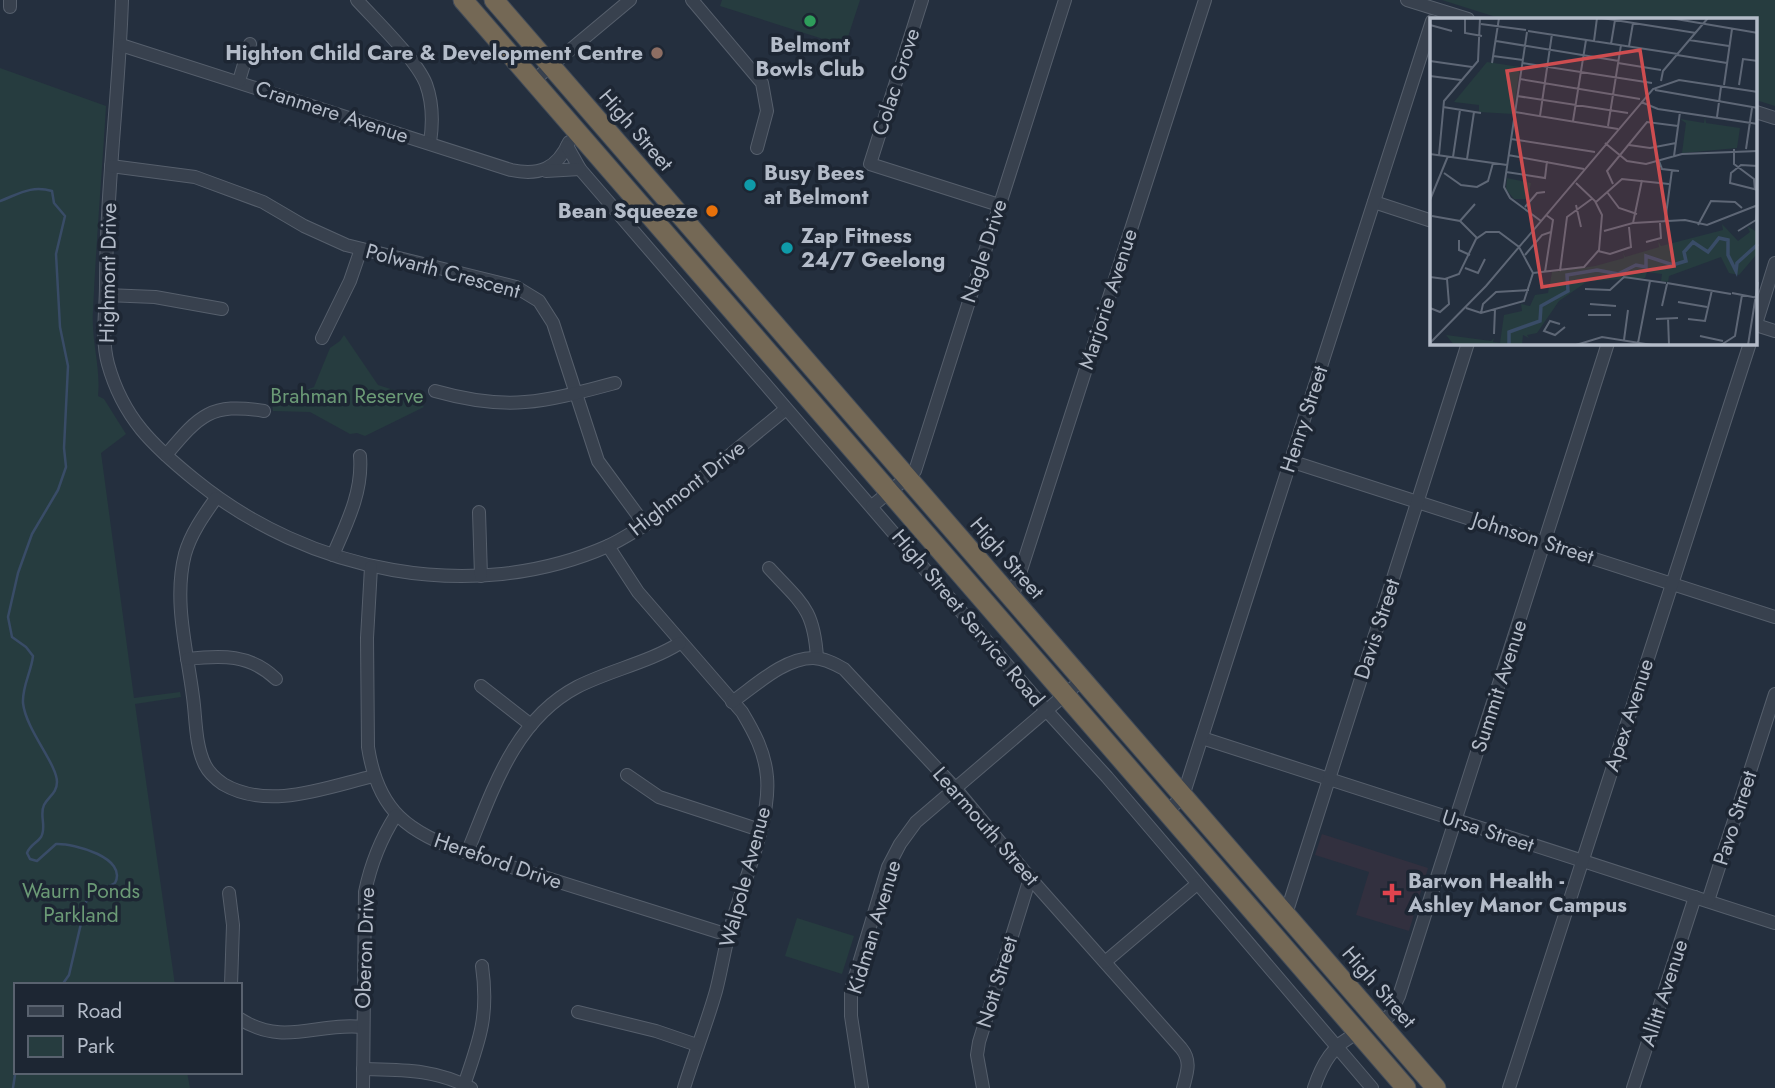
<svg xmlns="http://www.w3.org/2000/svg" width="1775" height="1088" font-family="Jost,sans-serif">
  <rect width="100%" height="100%" fill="#242f3e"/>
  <path fill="#32303f" d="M 1322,834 L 1428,868 L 1409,931 L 1356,915 L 1369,872 L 1315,855 Z"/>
  <g fill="#263c3f">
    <path d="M 722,0 L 860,0 L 845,46 L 720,6 Z"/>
    <path d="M 1442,0 L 1775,0 L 1775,106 L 1756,100 L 1756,19 L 1502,19 Z"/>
    <path d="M 0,68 L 106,106 C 102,174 96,242 93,311 C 91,340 101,368 98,396 L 104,399 L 126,434 L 101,453 L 134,698 L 180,692 L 181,697 L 135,704 L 175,985 L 16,985 L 16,1072 L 187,1072 L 190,1088 L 0,1088 Z"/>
    <path d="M 344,335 L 378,385 L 416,397 L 424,407 L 365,436 L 357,433 L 350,434 L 310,412 L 273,411 L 272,403 L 314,387 L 330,348 L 340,341 Z"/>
    <path d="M 797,918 L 854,936 L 842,974 L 785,956 Z"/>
  </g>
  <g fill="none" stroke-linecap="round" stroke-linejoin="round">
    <g stroke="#394c67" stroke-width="2.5">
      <path d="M 0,201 C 19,194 31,185 52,191 L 54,203 L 65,216 L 56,254 L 60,327 L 68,366 L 64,448 L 66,467 L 58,490 L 32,534 L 18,573 L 8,617 L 12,637 L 26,647 L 33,656 C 31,673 22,686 23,703 C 26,730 57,764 57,782 C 57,793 48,797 44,805 C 39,815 47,827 41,837 C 37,843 30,845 27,853 L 30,859 L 37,861 L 56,844 C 74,843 128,858 115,883 L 92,895 L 86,902 L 69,975 L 62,985"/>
      <path d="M 13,1088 L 16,1068"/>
    </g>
    <g stroke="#565f6c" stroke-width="14">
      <g id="minor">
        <path d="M 122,0 C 119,95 106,190 106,285 C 106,312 101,338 108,364 C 123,418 153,446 195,480 C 308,572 472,606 608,546 C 621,540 633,532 645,525 L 786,409"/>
        <path d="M 357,0 C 376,21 416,59 426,84 C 433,103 433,123 430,143"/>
        <path d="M 692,0 L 762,83 L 767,111 L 757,148"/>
        <path d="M 922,0 L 870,164 L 999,205"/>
        <path d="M 1407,0 L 1468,19"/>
        <path d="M 10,7 L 10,0"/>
        <path d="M 121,45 L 511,170 C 539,176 557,169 569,142"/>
        <path d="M 239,81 L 250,44"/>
        <path d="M 533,81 L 630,0"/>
        <path d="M 1756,112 L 1775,118"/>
        <path d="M 567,146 L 580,169 L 1046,710 L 1107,777 L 1372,1088"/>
        <path d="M 111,166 L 195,177 L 263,202 L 304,226 L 346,245 L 516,287 L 539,301 L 553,323 L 598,461 L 645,525"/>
        <path d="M 546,171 L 580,169"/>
        <path d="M 1374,202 L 1432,221"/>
        <path d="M 106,295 L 155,297 L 222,309"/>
        <path d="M 1756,324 L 1775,263"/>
        <path d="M 1756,325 L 1775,331"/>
        <path d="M 322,338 L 350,281 L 361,249"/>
        <path d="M 435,391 C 509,412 544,402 615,383"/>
        <path d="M 166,455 C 199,416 210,402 264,411"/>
        <path d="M 1290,461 L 1775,617"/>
        <path d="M 216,498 C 204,515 191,533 185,554 C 173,600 187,650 193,697 C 196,718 195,745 205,765 C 209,773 216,779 223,784 C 269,811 327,787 374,776"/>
        <path d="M 872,506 L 915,471 L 1065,0"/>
        <path d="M 479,512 L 481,576"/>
        <path d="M 608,546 L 638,592 L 742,712 C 754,732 765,752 767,777 C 771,819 744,881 732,922 C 725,945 722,968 716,991 C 707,1023 694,1055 684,1088"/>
        <path d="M 333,555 C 347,523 363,491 360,456"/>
        <path d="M 371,567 L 367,638 L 368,747 C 378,812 408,832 467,853 L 728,935"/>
        <path d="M 769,568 C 801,603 814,608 817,658"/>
        <path d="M 1012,598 L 1205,0"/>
        <path d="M 187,659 C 222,655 250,654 276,679"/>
        <path d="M 481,686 L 531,725"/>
        <path d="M 732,702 C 755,686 784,658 813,658 C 824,658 835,664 844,669 L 955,788 L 1030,878 L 1181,1048 C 1192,1061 1187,1073 1183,1088"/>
        <path d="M 1202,738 L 1775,923"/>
        <path d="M 627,775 L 659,797 L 760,830"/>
        <path d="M 1167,812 L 1183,796 L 1432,21"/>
        <path d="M 467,853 C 492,792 514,720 577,687 C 610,670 648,663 680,643"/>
        <path d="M 229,893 L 233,925 L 231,985"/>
        <path d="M 1708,901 L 1775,694"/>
        <path d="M 1286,914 L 1468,343"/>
        <path d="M 1105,962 L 1197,884"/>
        <path d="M 578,1012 L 656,1031 L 697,1045"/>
        <path d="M 240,1019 C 284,1047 317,1022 363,1027"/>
        <path d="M 1380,1023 L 1390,1015 L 1399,996 L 1608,343"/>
        <path d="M 363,1069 C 404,1070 434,1069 471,1088"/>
        <path d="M 464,1085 C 480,1039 489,1015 482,966"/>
        <path d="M 363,1088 L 365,892 C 371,863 380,840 396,815"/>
        <path d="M 862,1088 L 851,1016 L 851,990 L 888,867 L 900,844 L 916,822 L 1082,680"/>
        <path d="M 983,1088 L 977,1055 L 979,1042 L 1030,878"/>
        <path d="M 1314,1088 C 1322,1064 1333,1044 1358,1033"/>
        <path d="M 1509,1088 L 1750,343"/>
        <path d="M 1633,1088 L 1695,897"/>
      </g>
    </g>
    <g stroke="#434c59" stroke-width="21">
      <g id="highway">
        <path d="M 463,0 L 1406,1088"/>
        <path d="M 494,0 L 1436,1088"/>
      </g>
    </g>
    <use href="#minor" stroke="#38414e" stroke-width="12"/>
    <use href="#highway" stroke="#746855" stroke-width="19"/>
  </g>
  <circle fill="#2e9e5b" stroke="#1d2633" stroke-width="2.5" cx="810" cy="21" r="7"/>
  <circle fill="#8d6e63" stroke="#1d2633" stroke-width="2.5" cx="657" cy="53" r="7"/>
  <g fill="#0f9aa8" stroke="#1d2633" stroke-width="2.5">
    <circle cx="750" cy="185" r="7"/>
    <circle cx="787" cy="248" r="7"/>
  </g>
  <circle fill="#e8710a" stroke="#1d2633" stroke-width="2.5" cx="712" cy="211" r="7"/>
  <path fill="#e0444e" stroke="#1d2633" stroke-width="2.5" d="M1388.5 882.5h7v7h7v7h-7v7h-7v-7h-7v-7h7z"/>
  <g text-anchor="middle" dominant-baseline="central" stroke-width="7" stroke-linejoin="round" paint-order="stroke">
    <g font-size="21" font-weight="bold" fill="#b4bcc9" stroke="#1d2633" text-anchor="start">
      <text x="810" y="45" text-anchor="middle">Belmont<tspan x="810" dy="24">Bowls Club</tspan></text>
      <text x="643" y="53" text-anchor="end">Highton Child Care &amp; Development Centre</text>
      <text x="764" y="173">Busy Bees<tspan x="764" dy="24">at Belmont</tspan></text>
      <text x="698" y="211" text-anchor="end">Bean Squeeze</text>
      <text x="801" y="236">Zap Fitness<tspan x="801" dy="24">24/7 Geelong</tspan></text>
      <text x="1408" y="881">Barwon Health -<tspan x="1408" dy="24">Ashley Manor Campus</tspan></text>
    </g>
    <g font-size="21" fill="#b4bcc9" stroke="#1d2633">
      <text transform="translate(896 82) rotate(-72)">Colac Grove</text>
      <text transform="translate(332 112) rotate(18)">Cranmere Avenue</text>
      <text transform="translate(636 130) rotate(49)">High Street</text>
      <text transform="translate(984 251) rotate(-72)">Nagle Drive</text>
      <text transform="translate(443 271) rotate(15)">Polwarth Crescent</text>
      <text transform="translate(108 273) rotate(-89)">Highmont Drive</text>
      <text transform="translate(1108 299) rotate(-72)">Marjorie Avenue</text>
      <text transform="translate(1304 419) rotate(-72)">Henry Street</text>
      <text transform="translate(687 488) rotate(-38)">Highmont Drive</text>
      <text transform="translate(1533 538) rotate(18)">Johnson Street</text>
      <text transform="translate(1007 558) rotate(49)">High Street</text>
      <text transform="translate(968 618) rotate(50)">High Street Service Road</text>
      <text transform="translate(1377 629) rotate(-72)">Davis Street</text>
      <text transform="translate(1499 686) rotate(-72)">Summit Avenue</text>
      <text transform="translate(1629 715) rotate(-72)">Apex Avenue</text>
      <text transform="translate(1735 818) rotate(-72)">Pavo Street</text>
      <text transform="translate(986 826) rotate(49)">Learmouth Street</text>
      <text transform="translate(1488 831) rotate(18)">Ursa Street</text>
      <text transform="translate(498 861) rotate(19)">Hereford Drive</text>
      <text transform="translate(745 877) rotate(-75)">Walpole Avenue</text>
      <text transform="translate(874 927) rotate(-73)">Kidman Avenue</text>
      <text transform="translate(365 948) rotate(-88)">Oberon Drive</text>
      <text transform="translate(997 982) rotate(-73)">Nott Street</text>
      <text transform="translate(1379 987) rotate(49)">High Street</text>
      <text transform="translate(1664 993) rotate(-72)">Allitt Avenue</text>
    </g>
    <g font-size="21" fill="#6b9a76" stroke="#1d2633">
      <text x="347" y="396">Brahman Reserve</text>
      <text x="81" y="891">Waurn Ponds<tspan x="81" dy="24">Parkland</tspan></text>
    </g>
  </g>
  <g transform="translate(1430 18)">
    <rect width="327" height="327" fill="#242f3e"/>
    <path d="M 57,44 L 90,49 L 83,96 L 49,94 L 49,87 L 24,84 ZM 275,99 L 276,105 L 310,110 L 307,130 L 252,135 L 256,105 L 250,101 L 274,105 ZM 77,160 L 101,165 L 98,181 L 84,181 L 76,171 ZM 292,206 L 308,223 L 320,214 L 317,208 L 327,214 L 327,236 L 309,257 L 299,255 L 291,239 L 239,258 L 238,264 L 231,263 L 232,256 L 217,254 L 215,260 L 158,263 L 129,283 L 107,315 L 97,317 L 99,320 L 93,317 L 92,327 L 24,327 L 16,317 L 61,323 L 64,320 L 63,324 L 70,325 L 74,297 L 92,293 L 91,286 L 100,288 L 105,277 L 118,275 L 122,254 L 165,248 L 194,240 L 193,234 L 195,239 L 229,229 L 228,223 L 231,228 L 293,212 Z" fill="#263c3f"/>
    <path fill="none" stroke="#394c67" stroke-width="3.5" d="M 79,327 L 79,314 L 110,303 L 111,288 L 138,273 L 137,257 L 167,252 L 188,256 L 206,247 L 216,249 L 216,238 L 243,247 L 256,243 L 254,234 L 263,224 L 278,234 L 289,220 L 298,222 L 298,237 L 306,253 L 307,245 L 328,226"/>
    <path fill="none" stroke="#5e6776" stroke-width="2" d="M 35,0 L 35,15 L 52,18M 172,0 L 266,15M 240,0 L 328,15M 51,6 L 96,12M 0,7 L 22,13M 98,13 L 248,36M 97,14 L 74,169 L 80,180 L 111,203M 259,22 L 299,28M 66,23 L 189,43M 164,23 L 167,0M 181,26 L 185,2M 199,28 L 203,5M 247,37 L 297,45M 63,38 L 93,42M 0,43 L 42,49M 62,45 L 69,0M 92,45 L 222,65M 188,45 L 231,52M 0,58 L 31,62M 90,61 L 210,81M 231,63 L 233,53 L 278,0M 294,67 L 302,11M 309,67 L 313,41 L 328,43M 225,72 L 328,90M 87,78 L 198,95M 211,84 L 228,91 L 328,106M 13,89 L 51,95M 85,94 L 188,111M 110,98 L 122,16M 287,99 L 291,69M 143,103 L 156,22M 178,108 L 191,27M 81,121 L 165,134M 175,125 L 197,143 L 216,146 L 252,136 L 328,133M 199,127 L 220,130 L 246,125M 304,131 L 304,146 L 324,161 L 325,172M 316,131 L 322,90M 0,136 L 77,147M 9,137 L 14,83 L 48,43 L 50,0M 78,137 L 154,151M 244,138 L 250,94M 23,139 L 30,92M 37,141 L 44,94M 229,143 L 232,151 L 249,153M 328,148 L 311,147 L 301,155 L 300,165 L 328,172M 76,154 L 115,160 L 117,143M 14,155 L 31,167 L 47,169 L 58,163 L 63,145M 183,166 L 177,153 L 217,104 L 248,108M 177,174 L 189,190 L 207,196M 0,182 L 18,138M 0,183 L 0,205M 166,184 L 192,161 L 239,166M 146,187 L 151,209M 95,189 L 107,175 L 115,174M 2,198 L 30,203 L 47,220M 30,203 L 45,186M 235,204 L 242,152M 203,205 L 255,202 L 277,207 L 328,187M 268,207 L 281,183 L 305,184 L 312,190M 174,213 L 203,205 L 212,162M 308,213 L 326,202 L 327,187M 29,222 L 29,232 L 40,237M 216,224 L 231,220 L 230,205M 168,233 L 180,236 L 201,229 L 199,209M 95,237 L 112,217 L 121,214M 35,250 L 48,255 L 55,241M 130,253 L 137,199 L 163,180M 115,254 L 123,202 L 116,197M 103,255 L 154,249 L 169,232 L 172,197 L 165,183 L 146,165M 0,259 L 15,261 L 29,256 L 46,221 L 56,214 L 69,214 L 89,229 L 103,255 L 94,283 L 51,295 L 36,290M 237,265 L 301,276M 155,271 L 180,272 L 194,259 L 236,265M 302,275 L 328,280M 248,284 L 277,289M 160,286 L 186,288M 232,288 L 237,266M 0,290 L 10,294 L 19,286 L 17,261M 51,295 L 53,286 L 66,274 L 99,272M 158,297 L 181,297M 238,300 L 239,327M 226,301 L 248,300M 258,301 L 275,303 L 282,272M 130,306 L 120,303 L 114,313 L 125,317 L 135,309M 64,316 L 65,291M 270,318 L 293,323M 194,322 L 198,292M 0,325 L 56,268 L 223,71 L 249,62 L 328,74M 208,325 L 220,263M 146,327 L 172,319 L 222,327M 291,327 L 305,318 L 312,277M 318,327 L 328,264"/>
    <path fill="#ce4d50" fill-opacity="0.15" stroke="#ce4d50" stroke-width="3.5" d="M 210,32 L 244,248 L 112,269 L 77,53 Z"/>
    <rect width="327" height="327" fill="none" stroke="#b4bcc9" stroke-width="3.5"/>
  </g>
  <rect x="14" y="983" width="228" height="91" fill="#1d2633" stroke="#59626f" stroke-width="2"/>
  <rect x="28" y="1006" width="35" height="10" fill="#38414e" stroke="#59626f" stroke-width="2"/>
  <text x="77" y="1018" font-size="21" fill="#b4bcc9">Road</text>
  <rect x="28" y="1036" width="35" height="21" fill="#263c3f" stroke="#59626f" stroke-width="2"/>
  <text x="77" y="1053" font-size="21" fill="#b4bcc9">Park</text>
</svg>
